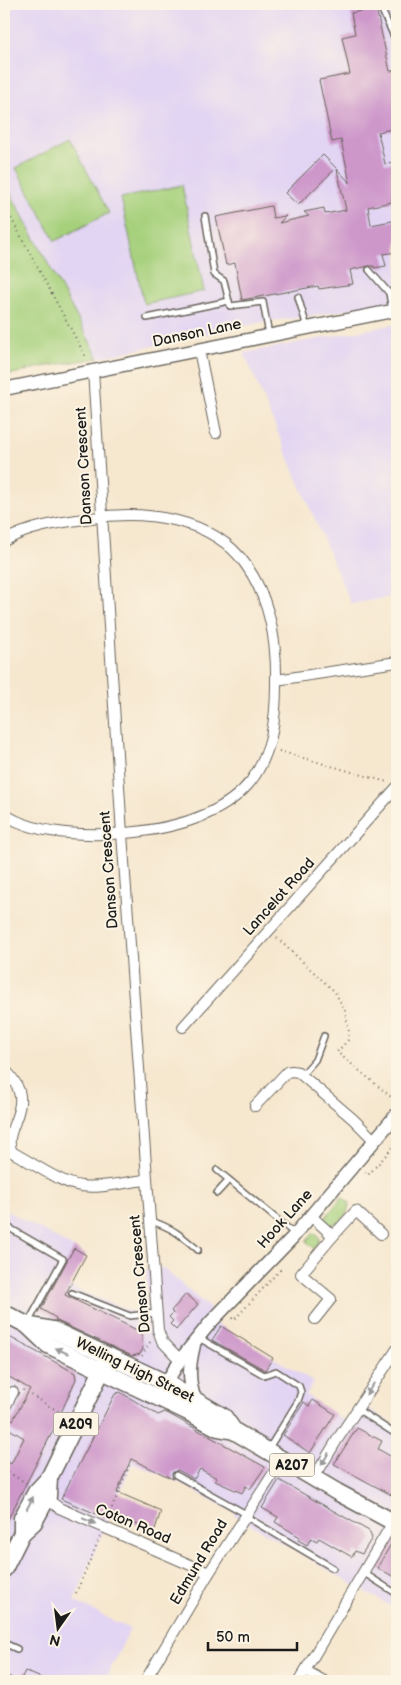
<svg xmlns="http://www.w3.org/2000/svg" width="401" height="1685" font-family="'Balsamiq Sans',sans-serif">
  <rect width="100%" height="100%" fill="#fcf5e5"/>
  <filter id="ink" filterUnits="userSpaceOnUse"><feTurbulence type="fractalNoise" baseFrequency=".02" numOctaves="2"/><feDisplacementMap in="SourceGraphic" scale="10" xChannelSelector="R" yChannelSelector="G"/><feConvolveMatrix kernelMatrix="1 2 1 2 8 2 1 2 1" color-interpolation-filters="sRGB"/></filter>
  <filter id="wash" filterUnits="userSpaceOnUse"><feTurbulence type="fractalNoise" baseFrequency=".0096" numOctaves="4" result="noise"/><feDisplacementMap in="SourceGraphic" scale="20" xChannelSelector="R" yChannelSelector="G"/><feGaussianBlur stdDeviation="1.12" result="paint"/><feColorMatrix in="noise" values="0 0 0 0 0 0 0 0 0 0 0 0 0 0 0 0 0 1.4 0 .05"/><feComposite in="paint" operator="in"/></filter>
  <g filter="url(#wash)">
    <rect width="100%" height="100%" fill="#f6e7cf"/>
    <g fill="#e2d4f3">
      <path d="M 4,4 L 395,4 L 397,9 L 397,301 L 305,317 L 267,321 L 98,358 L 4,181 Z"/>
      <path d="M 397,324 L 397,596 L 351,604 L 244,353 Z"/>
      <path d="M 4,1209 L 86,1255 L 69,1286 L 132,1312 L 148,1308 L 146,1269 L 163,1268 L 211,1309 L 207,1314 L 217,1324 L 314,1382 L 306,1395 L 352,1426 L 364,1406 L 397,1427 L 397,1610 L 234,1515 L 235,1513 L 173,1479 L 132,1464 L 74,1601 L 130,1629 L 105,1681 L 4,1681 Z"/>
    </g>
    <g fill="#a6d07c" stroke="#61764c">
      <path d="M 70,139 L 109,213 L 55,241 L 16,168 Z"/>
      <path d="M 4,181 L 98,357 L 98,358 L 41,367 L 4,376 Z"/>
      <path d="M 182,185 L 204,291 L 144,304 L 121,198 Z"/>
      <path d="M 342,1197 L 350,1203 C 346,1216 345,1220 331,1225 L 324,1219 Z"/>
      <path d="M 314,1233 L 319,1237 L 319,1242 L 314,1249 L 306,1241 Z"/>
    </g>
    <g id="blocks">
      <g fill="#cd97ca">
        <path d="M 376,8 L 390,71 L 397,70 L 397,128 L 378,132 L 385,164 L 397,161 L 397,198 L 392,198 L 392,202 L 368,207 L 371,225 L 397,220 L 397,252 L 383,254 L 386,266 L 374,268 L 374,266 L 369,266 L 350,270 L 353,284 L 319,289 L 318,286 L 242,300 L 235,263 L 226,265 L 216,217 L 271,206 L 273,218 L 286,216 L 279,223 L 309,216 L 304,212 L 324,208 L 325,214 L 346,210 L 337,169 L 350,183 L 341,140 L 332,142 L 319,80 L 350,74 L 342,37 L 355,34 L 351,13 Z"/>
        <path d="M 323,155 L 336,168 L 298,205 L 285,193 Z"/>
        <path d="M 74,1248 L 86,1255 L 65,1295 L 141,1332 L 143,1349 L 140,1354 L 132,1356 L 55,1320 L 56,1318 L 41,1309 Z"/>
        <path d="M 186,1294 L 198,1304 L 176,1330 L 170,1324 L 173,1321 L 169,1317 L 173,1313 L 171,1311 Z"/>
        <path d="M 221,1326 L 273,1358 L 265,1370 L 212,1340 Z"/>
        <path d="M 4,1334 L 75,1373 L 76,1379 L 60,1415 L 61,1415 L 4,1527 L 4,1459 L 11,1464 L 24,1438 L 6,1427 L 10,1418 L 13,1420 L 30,1389 L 4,1374 Z"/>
        <path d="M 120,1392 L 158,1415 L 165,1412 L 169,1414 L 265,1467 L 250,1489 L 246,1486 L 242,1493 L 215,1481 L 217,1478 L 200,1469 L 194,1479 L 178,1470 L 172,1473 L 173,1479 L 131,1459 L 117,1492 L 161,1511 L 154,1532 L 108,1512 L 106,1518 L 61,1499 L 115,1394 Z"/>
        <path d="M 313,1400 L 335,1414 L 310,1453 L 283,1435 L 304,1402 L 309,1406 Z"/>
        <path d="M 357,1428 L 382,1441 L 378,1449 L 397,1460 L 397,1498 L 334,1464 Z"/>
        <path d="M 279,1480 L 369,1531 L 372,1538 L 362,1554 L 355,1551 L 352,1557 L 319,1538 L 317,1541 L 311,1538 L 307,1545 L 298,1540 L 300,1537 L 275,1522 L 278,1517 L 262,1508 Z"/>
        <path d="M 397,1534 L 397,1578 L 377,1568 Z"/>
        <path d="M 25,1671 L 48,1681 L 20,1681 Z"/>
      </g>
    </g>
  </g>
  <g filter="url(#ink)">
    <use href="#blocks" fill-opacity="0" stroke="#68635b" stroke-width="1"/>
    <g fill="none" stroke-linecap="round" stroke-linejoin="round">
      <g stroke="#68635b" stroke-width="8">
        <g id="service">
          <path d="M 379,4 L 397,43"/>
          <path d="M 205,216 L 214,274 L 224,281 L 230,306 L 263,302 L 269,335"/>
          <path d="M 369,270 L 389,293 L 392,311"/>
          <path d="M 298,297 L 307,327"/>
          <path d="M 147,318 L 229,301"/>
          <path d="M 302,1075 L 315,1060 L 324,1036"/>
          <path d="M 217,1170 L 295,1234"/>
          <path d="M 217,1193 L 229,1180"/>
          <path d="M 150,1221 C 172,1227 182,1236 198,1250"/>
          <path d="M 6,1226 L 63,1259 L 28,1323"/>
          <path d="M 72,1293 L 130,1316 L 156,1313"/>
          <path d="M 199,1338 L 264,1375 L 276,1371 L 299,1386 L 301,1392 L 298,1401 L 269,1448"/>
          <path d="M 357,1409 L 397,1435"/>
          <path d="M 176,1475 L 246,1514"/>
          <path d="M 245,1516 L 333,1568"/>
          <path d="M 364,1573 L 397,1594"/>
          <path d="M 4,1643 L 17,1649"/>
          <path d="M 4,1678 L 10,1681"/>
        </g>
      </g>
      <g stroke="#68635b" stroke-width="12">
        <g id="minor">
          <path d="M 199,350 L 216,433"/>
          <path d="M 93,370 L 122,834 L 158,1330 L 162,1341 L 180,1360"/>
          <path d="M 4,541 C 29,526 63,522 91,518 C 143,510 213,517 246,565 C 270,599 277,643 276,684 C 276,718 272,753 251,781 C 224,815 178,827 136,832 C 97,836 38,837 4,814"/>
          <path d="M 276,680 L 397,662"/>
          <path d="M 183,1027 L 397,787"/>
          <path d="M 4,1069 C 42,1105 0,1126 12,1152 C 31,1162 60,1183 81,1186 C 101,1189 125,1182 146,1180"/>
          <path d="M 255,1106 L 287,1072 L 292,1071 L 298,1072 L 353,1119 L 375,1141"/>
          <path d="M 311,1216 L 333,1236 L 301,1274 L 331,1299 L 315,1319"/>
          <path d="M 333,1236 L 356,1211 L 381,1234"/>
          <path d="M 4,1409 L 13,1392"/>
          <path d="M 314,1478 L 337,1440 L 397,1349"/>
          <path d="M 46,1498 L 59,1508 L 209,1573"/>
          <path d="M 306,1671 L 324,1681"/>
          <path d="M 145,1681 L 209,1573 L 282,1460"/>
          <path d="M 299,1681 L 393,1522"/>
        </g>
      </g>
      <g stroke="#68635b" stroke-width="15">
        <g id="tertiary">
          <path d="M 4,389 L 397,310"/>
          <path d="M 194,1345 C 189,1365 188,1380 195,1400"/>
          <path d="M 172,1390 L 166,1383 L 180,1360 L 210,1323 L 292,1238 L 397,1114"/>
        </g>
      </g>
      <g stroke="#68635b" stroke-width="19">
        <g id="primary">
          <path d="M 4,1313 L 27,1325 L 48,1345 L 186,1411 L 218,1428 L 234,1431 L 337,1492 L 397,1524"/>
          <path d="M 27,1325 L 53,1330 L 166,1383 L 224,1417 L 234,1431"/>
          <path d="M 22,1533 L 22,1518 L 36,1492 L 49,1478"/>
          <path d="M 4,1569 L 22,1533 L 34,1522 L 48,1496 L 49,1478 L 109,1356"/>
        </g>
      </g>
      <g stroke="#68635b" stroke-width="2" stroke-dasharray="1 4" stroke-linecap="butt">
        <path d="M 396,4 L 397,6"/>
        <path d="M 4,205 L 87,359"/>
        <path d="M 279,751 L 387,782"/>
        <path d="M 277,938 L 335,992 L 345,1011 L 349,1032 L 348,1040 L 337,1052 L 396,1101"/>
        <path d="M 365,1172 L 368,1175 L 397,1143"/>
        <path d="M 232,1318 L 234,1320 L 280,1270 L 278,1268"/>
        <path d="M 142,1356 L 150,1342"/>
        <path d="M 23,1390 L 64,1415"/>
        <path d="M 4,1470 L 26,1483"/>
        <path d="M 108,1517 L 130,1464"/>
        <path d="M 76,1593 L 100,1537"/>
      </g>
      <use href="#service" stroke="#fff" stroke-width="5"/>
      <use href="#minor" stroke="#fff" stroke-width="10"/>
      <use href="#tertiary" stroke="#fff" stroke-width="12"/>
      <use href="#primary" stroke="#fff" stroke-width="16"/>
    </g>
    <defs><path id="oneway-solid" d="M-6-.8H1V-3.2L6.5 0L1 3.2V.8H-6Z" transform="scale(1.25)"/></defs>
    <g fill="#999">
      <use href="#oneway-solid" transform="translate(62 1351) rotate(-155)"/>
      <use href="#oneway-solid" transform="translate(370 1389) rotate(124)"/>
      <use href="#oneway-solid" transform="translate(325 1459) rotate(121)"/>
      <use href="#oneway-solid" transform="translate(30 1503) rotate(-63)"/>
      <use href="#oneway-solid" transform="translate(89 1521) rotate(23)"/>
    </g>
  </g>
  <g text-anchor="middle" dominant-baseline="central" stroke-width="4" stroke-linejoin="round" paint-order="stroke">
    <g fill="#fcf5e5" stroke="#5f5d58" stroke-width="1">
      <rect x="53.5" y="1412.5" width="45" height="23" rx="4"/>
      <rect x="269.5" y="1453.5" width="45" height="23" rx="4"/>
    </g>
    <g font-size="14" font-weight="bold" fill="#1c1c1c">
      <text x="76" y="1424">A209</text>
      <text x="292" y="1465">A207</text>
    </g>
    <g font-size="15" fill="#1c1c1c" stroke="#fcf5e5">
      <text transform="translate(197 333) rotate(-12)">Danson Lane</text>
      <text transform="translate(84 466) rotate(-93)">Danson Crescent</text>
      <text transform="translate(109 870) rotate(-94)">Danson Crescent</text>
      <text transform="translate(279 897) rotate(-48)">Lancelot Road</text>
      <text transform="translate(285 1219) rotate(-48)">Hook Lane</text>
      <text transform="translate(140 1274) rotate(-95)">Danson Crescent</text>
      <text transform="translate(135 1370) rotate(26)">Welling High Street</text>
      <text transform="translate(133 1524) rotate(23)">Coton Road</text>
      <text transform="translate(199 1562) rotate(-59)">Edmund Road</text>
    </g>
  </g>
  <rect width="401" height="1685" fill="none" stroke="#fcf5e5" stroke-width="20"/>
  <g transform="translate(58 1628) rotate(194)" stroke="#fcf5e5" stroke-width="4" paint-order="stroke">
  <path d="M0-4L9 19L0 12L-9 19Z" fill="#1c1c1c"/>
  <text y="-8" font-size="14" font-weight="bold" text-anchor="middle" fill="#1c1c1c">N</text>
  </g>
  <path d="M208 1642v8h89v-8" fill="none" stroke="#1c1c1c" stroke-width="2.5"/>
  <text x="216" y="1642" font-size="15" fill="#1c1c1c" stroke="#fcf5e5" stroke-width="4" paint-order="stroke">50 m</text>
</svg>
